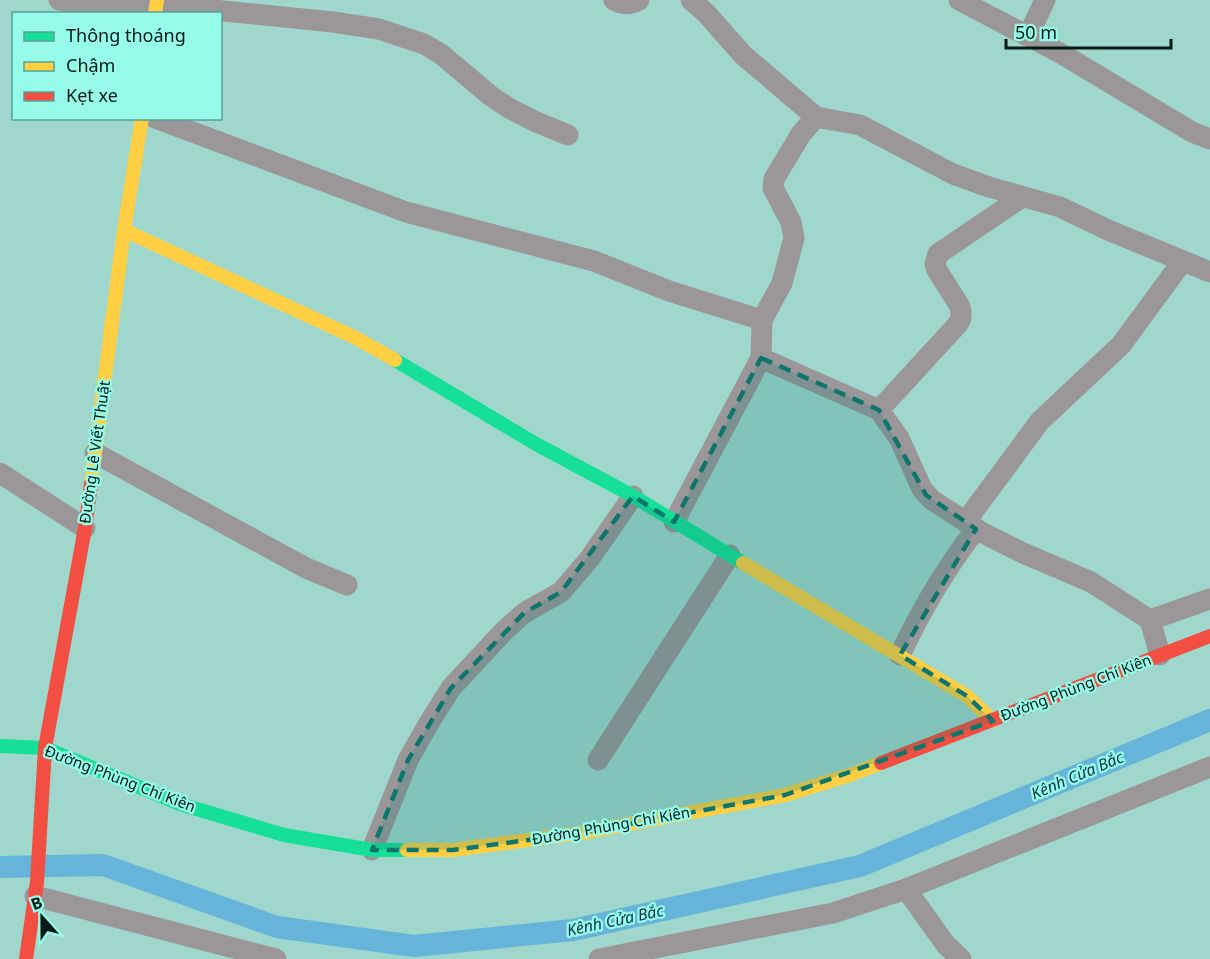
<svg xmlns="http://www.w3.org/2000/svg" width="1210" height="959" font-family="'Noto Sans',sans-serif">
<style>
.lines{fill:none;stroke-linecap:round;stroke-linejoin:round}
.canal{stroke:#66b4d9;stroke-width:22}
.street{stroke:#9b9799;stroke-width:21}
.fast{stroke:#16e098;stroke-width:14}
.slow{stroke:#ffcf43;stroke-width:14}
.jam{stroke:#f24e42;stroke-width:14}
.marked{fill:#0f766e;fill-opacity:0.2;stroke:#0f766e;stroke-width:4.5;stroke-dasharray:12 8;stroke-linejoin:round}
.labels{text-anchor:middle;stroke-width:4.5;stroke-linejoin:round;paint-order:stroke}
.street-label{font-size:15px;fill:#001b16;stroke:#96fbe9}
.water-label{font-size:16px;font-style:italic;fill:#0e334b;stroke:#96fbe9}
</style>
<rect width="100%" height="100%" fill="#9fd7cc"/>
<g class="lines">
<path class="canal" d="M0,867L103,865L277,927L414,946L573,930L860,866L1210,720"/>
<g class="street">
<path d="M59,0L104,9L123,10L156,7L214,10L333,22L379,29L424,44L441,54L492,97L509,108L534,121L568,135"/>
<path d="M614,0C624,5 629,5 639,0"/>
<path d="M691,0L706,13L743,55L816,117"/>
<path d="M959,0L1062,54L1192,132L1210,139"/>
<path d="M1028,36L1045,0"/>
<path d="M155,118L406,212L594,261L669,291L762,320"/>
<path d="M761,358L879,410L899,438L922,489L932,500L983,533L1023,553L1091,582L1150,620L1160,655"/>
<path d="M879,410L958,324L961,318V311L959,305L937,270L935,264L938,254L1022,197"/>
<path d="M95,453L306,568L347,585"/>
<path d="M0,473L85,528"/>
<path d="M966,521L1040,421L1121,345L1182,262"/>
<path d="M674,522L761,358L762,320L782,283L794,238L791,222L773,188L774,179L801,134L816,117L860,125L953,174L989,187L1060,207L1108,230L1210,272"/>
<path d="M1150,620L1210,599"/>
<path d="M900,655C921,610 946,568 976,529"/>
<path d="M598,760L730,555"/>
<path d="M372,850L408,760L429,723L451,688L504,631L524,613L561,592L590,558L633,496"/>
<path d="M906,889L946,945L961,959"/>
<path d="M35,896L276,959"/>
<path d="M599,959L833,913L906,889L1210,767"/>
</g>
<g class="fast">
<path d="M395,360L536,444L633,496L743,563"/>
<path d="M0,746L45,748L180,804L284,835L372,850H407"/>
</g>
<g class="slow">
<path d="M155,14L157,0"/>
<path d="M124,230L356,338L395,360"/>
<path d="M91,484L124,230L142,118"/>
<path d="M743,563L967,696L993,721"/>
<path d="M407,850H453L581,833L785,795L850,775L881,763"/>
</g>
<g class="jam">
<path d="M881,763L1210,636"/>
<path d="M26,959L37,882L45,748L85,528L91,484"/>
</g>
</g>
<path class="marked" d="M761,358L879,410L926,495L976,529L900,655L967,696L993,721L785,795L581,833L453,850H372L408,760L451,688L524,613L561,592L633,496L674,522Z"/>
<g class="labels">
<g class="street-label">
<text transform="translate(95 452) rotate(-82)" y="5">Đường Lê Viết Thuật</text>
<text transform="translate(1076 688) rotate(-21)" y="5">Đường Phùng Chí Kiên</text>
<text transform="translate(120 779) rotate(21)" y="5">Đường Phùng Chí Kiên</text>
<text transform="translate(611 826) rotate(-10)" y="5">Đường Phùng Chí Kiên</text>
</g>
<g class="water-label">
<text transform="translate(1077 775) rotate(-23)" y="6">Kênh Cửa Bắc</text>
<text transform="translate(615 920) rotate(-12)" y="6">Kênh Cửa Bắc</text>
</g>
</g>
<rect x="12" y="12" width="210" height="108" fill="#96fbe9" stroke="#5aa195" stroke-width="1.5"/>
<rect x="24" y="32" width="30" height="9" fill="#16e098" stroke="#5aa195" stroke-width="1.5"/>
<text x="66" y="42" font-size="18" fill="#001b16">Thông thoáng</text>
<rect x="24" y="62" width="30" height="9" fill="#ffcf43" stroke="#5aa195" stroke-width="1.5"/>
<text x="66" y="72" font-size="18" fill="#001b16">Chậm</text>
<rect x="24" y="92" width="30" height="9" fill="#f24e42" stroke="#5aa195" stroke-width="1.5"/>
<text x="66" y="102" font-size="18" fill="#001b16">Kẹt xe</text>
<g transform="translate(42 917) rotate(339)" stroke="#96fbe9" stroke-width="4.5" paint-order="stroke">
<path d="M0-4.5L10 22L0 15L-10 22Z" fill="#001b16"/>
<text y="-9" font-size="16" font-weight="bold" text-anchor="middle" fill="#001b16">B</text>
</g>
<path d="M1006 39v9h165v-9" fill="none" stroke="#001b16" stroke-width="3"/>
<text x="1015" y="39" font-size="18" fill="#001b16" stroke="#96fbe9" stroke-width="4.5" paint-order="stroke">50 m</text>
</svg>
